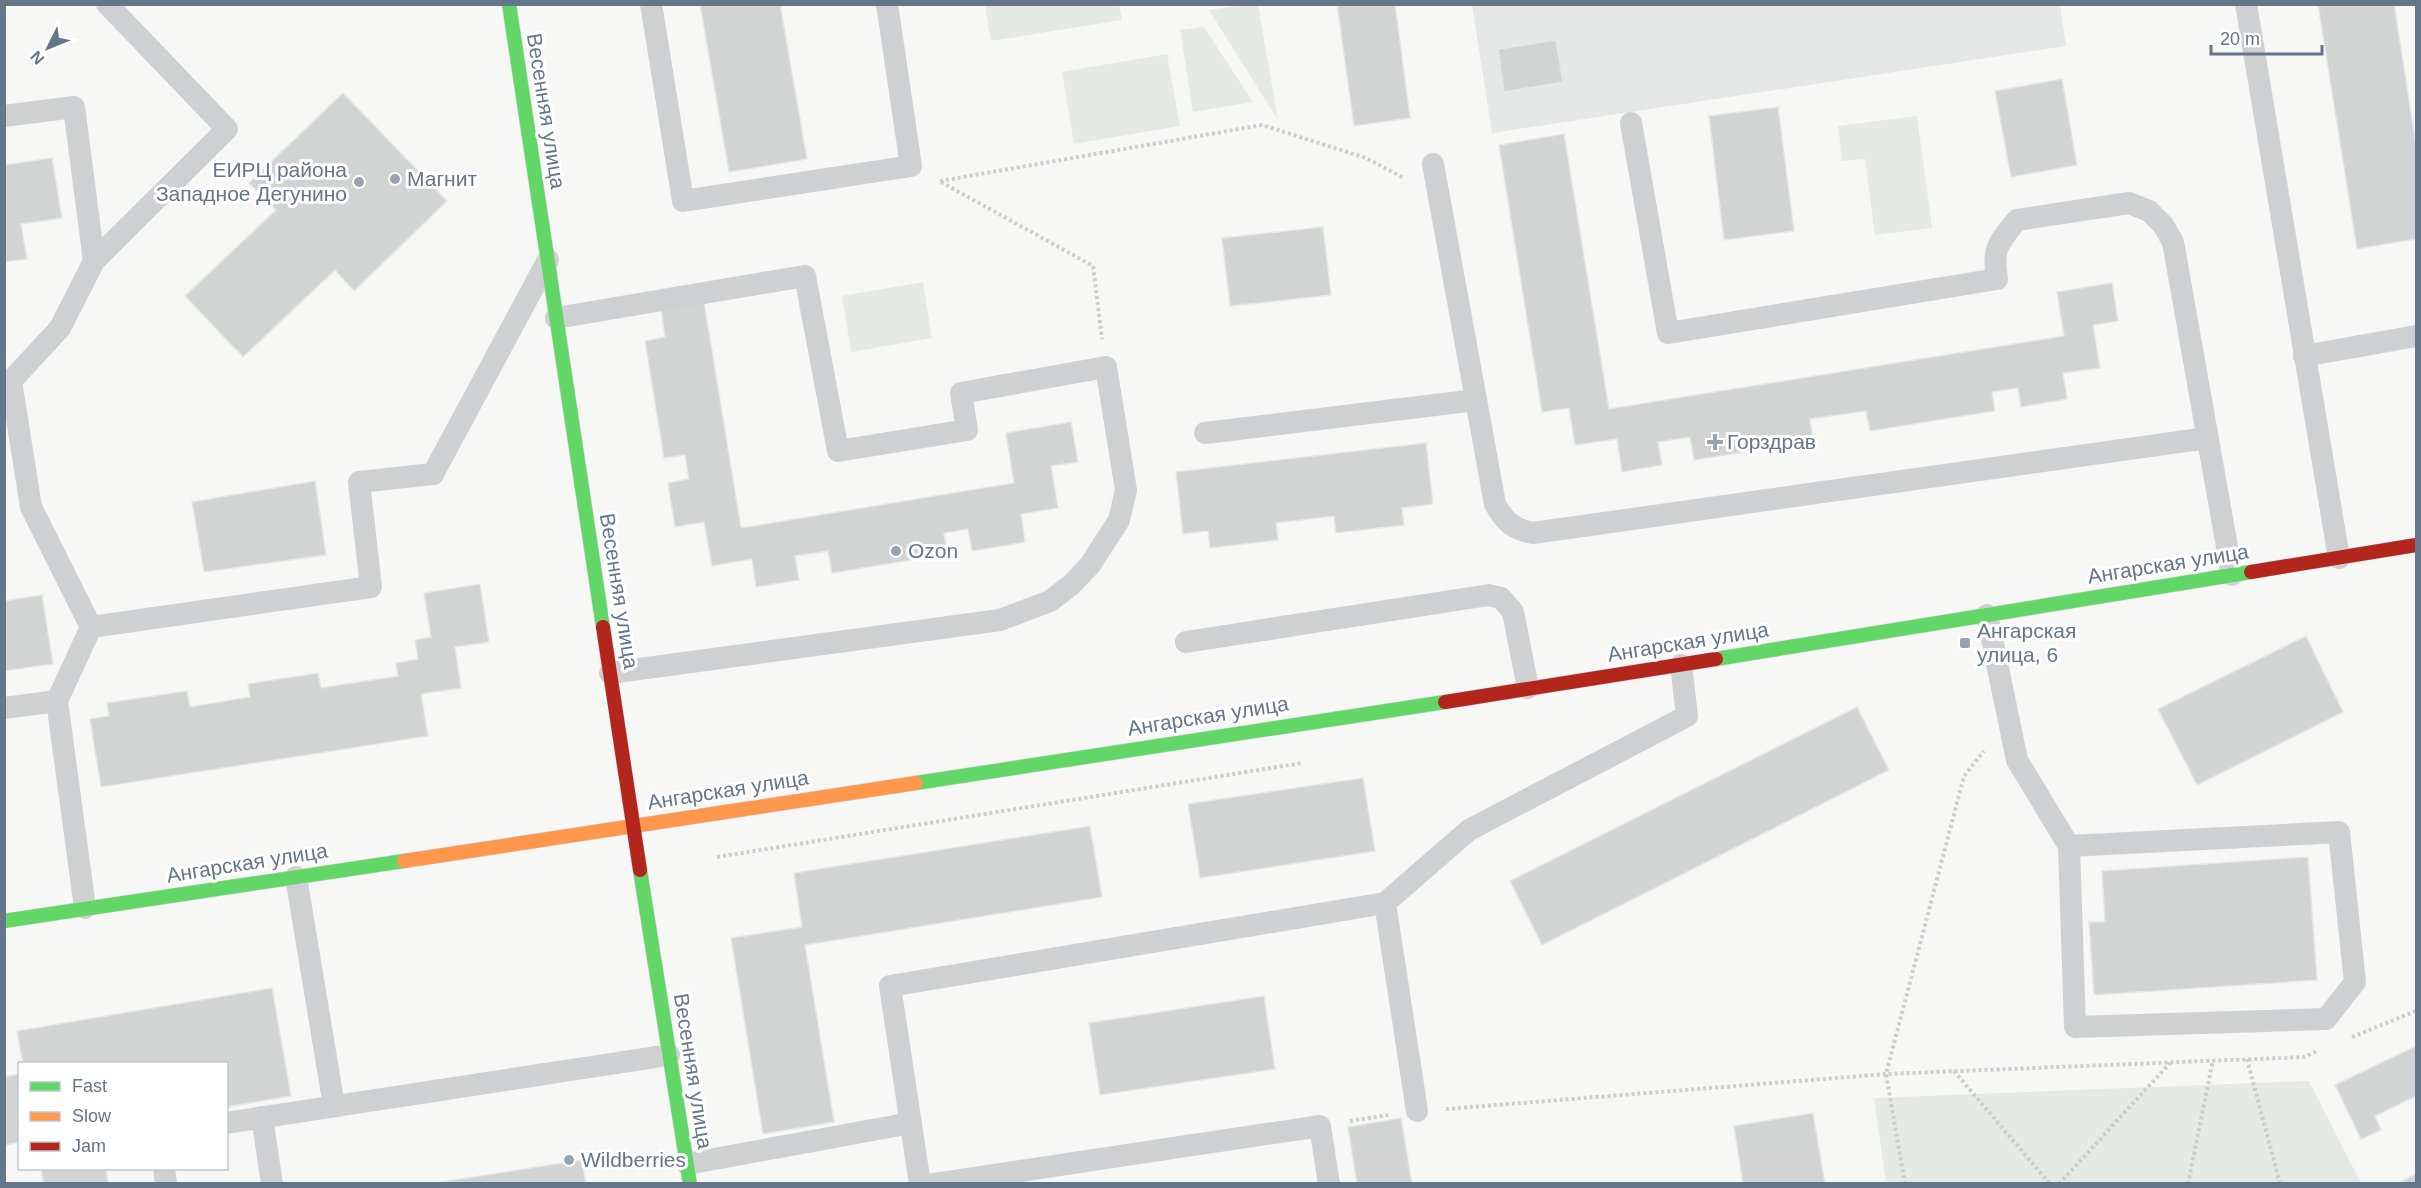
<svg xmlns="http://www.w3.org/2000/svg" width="2421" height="1188" font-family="Helvetica,sans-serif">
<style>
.built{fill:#e6e7e7}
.green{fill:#e6eae4}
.building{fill:#d2d3d3;stroke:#e6e6e6;stroke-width:1.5}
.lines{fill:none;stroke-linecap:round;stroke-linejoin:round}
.fast-casing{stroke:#d2d4d5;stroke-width:15}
.slow-casing{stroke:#d2d4d5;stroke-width:15}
.jam-casing{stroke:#d2d4d5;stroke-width:15}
.path{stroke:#cccdce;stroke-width:4;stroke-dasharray:3 3;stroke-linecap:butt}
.lane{stroke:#cfd0d1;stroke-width:22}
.fast{stroke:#63d668;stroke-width:14}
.slow{stroke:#ff974d;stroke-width:14}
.jam{stroke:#b3261e;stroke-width:14}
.poi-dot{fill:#98a3ae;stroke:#fff;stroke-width:2}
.labels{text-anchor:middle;stroke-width:6;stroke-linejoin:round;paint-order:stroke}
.street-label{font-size:21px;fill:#657688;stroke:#fff}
.poi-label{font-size:21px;fill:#657688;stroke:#fff;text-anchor:start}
</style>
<rect width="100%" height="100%" fill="#f7f7f6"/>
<path class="built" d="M1472,5H2060L2066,46L1492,133Z"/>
<g class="green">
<path d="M985,5H1119L1122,20L991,41Z"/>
<path d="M1243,5H1258L1278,120L1209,10Z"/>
<path d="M1204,27L1253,102L1193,112L1180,30Z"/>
<path d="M1167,54L1180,126L1074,144L1062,72Z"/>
<path d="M1917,116L1932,228L1875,235L1865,159L1842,161L1838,126Z"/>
<path d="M923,282L932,338L851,352L842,296Z"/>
<path d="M2309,1081L2361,1183H1886L1874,1098Z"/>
</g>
<g class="building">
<path d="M700,4H780L807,159L729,172Z"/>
<path d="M1337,4H1395L1410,118L1354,126Z"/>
<path d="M2318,4H2394L2416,145V239L2357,249Z"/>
<path d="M1556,40L1563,82L1504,92L1498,49Z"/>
<path d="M2062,79L2077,165L2011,177L1995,91Z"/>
<path d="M343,93L447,201L354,291L335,270L243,357L185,296L276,210L249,183Z"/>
<path d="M1778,107L1794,231L1724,240L1709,116Z"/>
<path d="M1564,134L1609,409L2064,336L2057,292L2112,283L2118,321L2093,325L2100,368L2063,373L2067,399L2021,407L2018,388L1992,392L1995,411L1870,431L1866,411L1810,419L1813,441L1694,460L1690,437L1658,442L1662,465L1622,472L1617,439L1575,445L1569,408L1542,412L1499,145Z"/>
<path d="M52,158L62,218L21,224L27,259L4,262V165Z"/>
<path d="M1323,227L1331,295L1230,306L1222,238Z"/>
<path d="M704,302L741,528L1014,483L1006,433L1071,422L1078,462L1051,466L1058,508L1021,514L1025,542L972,551L968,529L944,533L947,554L832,573L828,551L795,556L799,580L756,587L752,559L712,566L704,522L675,527L668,483L689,479L685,455L664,458L645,341L665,337L661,309Z"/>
<path d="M1426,443L1433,504L1402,508L1404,525L1336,533L1334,516L1276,523L1278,540L1210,548L1208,531L1183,534L1176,472Z"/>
<path d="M315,481L326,555L204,572L192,502Z"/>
<path d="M480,584L489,642L455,647L461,688L421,694L428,736L101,787L90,719L109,716L107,703L187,691L190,707L250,697L248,684L318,673L321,688L398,676L396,663L418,659L415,640L431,637L424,593Z"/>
<path d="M42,595L53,664L4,671V601Z"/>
<path d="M2306,636L2343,712L2197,785L2158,709Z"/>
<path d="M1857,707L1889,770L1542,945L1510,881Z"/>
<path d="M1363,778L1375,851L1200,878L1188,804Z"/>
<path d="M1090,826L1102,897L805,945L834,1122L763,1134L731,938L802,927L794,873Z"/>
<path d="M2308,857L2317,980L2094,995L2089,922H2105L2102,871Z"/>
<path d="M272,988L291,1096L226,1107V1064H23L17,1031Z"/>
<path d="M1264,996L1275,1069L1100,1095L1089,1023Z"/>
<path d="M2416,1046V1096L2375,1116L2381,1130L2361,1139L2335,1085Z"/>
<path d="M20,1074V1142L4,1145V1077Z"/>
<path d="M20,1074V1142L4,1145V1077Z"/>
<path d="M1813,1113L1825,1184H1743L1734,1126Z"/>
<path d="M1401,1118L1412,1184H1357L1348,1127Z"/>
<path d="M582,1160L586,1184H429Z"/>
<path d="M41,1168H106L108,1184H44Z"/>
<path d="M41,1168H106L108,1184H44Z"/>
<path d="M2416,1174V1184H2397Z"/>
</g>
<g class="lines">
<defs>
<g id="fast">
<path d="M509,4L603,627"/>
<path d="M1716,659L2251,572"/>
<path d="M916,783L1445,702"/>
<path d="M640,870L690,1184"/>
<path d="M4,921L404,861"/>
</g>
<path id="slow" d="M404,861L916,783"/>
<g id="jam">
<path d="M2251,572L2416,545"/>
<path d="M603,627L640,870"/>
<path d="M1445,702L1716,659"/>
</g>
</defs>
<use href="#fast" class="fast-casing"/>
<use href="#slow" class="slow-casing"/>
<use href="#jam" class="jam-casing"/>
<g class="path">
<path d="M940,181L1262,125L1366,158L1404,178"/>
<path d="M941,182L1093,266L1102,339"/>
<path d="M717,857L1302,763"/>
<path d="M2352,1037L2416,1011"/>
<path d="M2247,1059L2280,1184"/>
<path d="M1954,1071L2050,1184"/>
<path d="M1446,1109L1886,1074L2304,1057L2317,1051"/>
<path d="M1350,1121L1388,1115"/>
<path d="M1905,1184L1886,1074L1964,776L1984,751"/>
<path d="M2059,1184L2170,1063"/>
<path d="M2188,1184L2213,1060"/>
</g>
<g class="lane">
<path d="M651,4L683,201L911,166L887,4"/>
<path d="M2246,4L2339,558"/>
<path d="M4,116L74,107L94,261L60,328L11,381L4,382"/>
<path d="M1631,123L1668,333L1997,279C1992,249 1998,243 2017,220L2129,203L2149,211L2163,225L2173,242L2232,575"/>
<path d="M1433,164L1495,504C1505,522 1513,529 1533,533L2207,438"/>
<path d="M94,261L227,129L107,4"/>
<path d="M556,318L805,276L838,451L967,430L961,393L1106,367L1126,490L1119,520L1090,565L1071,585L1050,601L1000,620L610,673"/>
<path d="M2304,356L2416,336"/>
<path d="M11,381L31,507L91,627"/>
<path d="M1205,433L1476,400"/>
<path d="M1987,615L2017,760L2069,846L2075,1027L2326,1019L2355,982L2339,832L2069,846"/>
<path d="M1186,642L1489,595L1501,598L1513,612L1528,688"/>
<path d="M57,701L85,908"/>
<path d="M4,708L57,701L91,627L371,587L359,482L433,474L548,260"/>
<path d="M296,877L334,1106"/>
<path d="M1385,903L1417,1111"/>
<path d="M262,1117L272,1184"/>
<path d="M226,1123L669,1055"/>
<path d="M687,1164L911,1123"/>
<path d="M164,1168L166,1184"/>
<path d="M920,1184L890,986L1385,903L1469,830L1687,716L1681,665"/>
<path d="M934,1184L1320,1126L1329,1184"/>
</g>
<use href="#fast" class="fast"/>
<use href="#slow" class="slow"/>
<use href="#jam" class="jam"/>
</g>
<g class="poi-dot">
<circle cx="395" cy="179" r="6"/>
<circle cx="359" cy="182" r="6"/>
<path d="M1712 433h6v6h6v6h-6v6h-6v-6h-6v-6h6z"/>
<circle cx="896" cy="551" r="6"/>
<rect x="1959" y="637" width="12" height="12" rx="3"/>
<circle cx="569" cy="1160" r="6"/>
</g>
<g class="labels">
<g class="street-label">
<text transform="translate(546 111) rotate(81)" y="7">Весенняя улица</text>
<text transform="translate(2168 564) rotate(-9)" y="7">Ангарская улица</text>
<text transform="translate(619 591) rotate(81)" y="7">Весенняя улица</text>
<text transform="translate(1688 642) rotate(-9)" y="7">Ангарская улица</text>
<text transform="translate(1208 716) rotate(-9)" y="7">Ангарская улица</text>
<text transform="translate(728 790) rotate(-9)" y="7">Ангарская улица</text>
<text transform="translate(247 863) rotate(-9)" y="7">Ангарская улица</text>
<text transform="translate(693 1071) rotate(81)" y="7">Весенняя улица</text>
</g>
<g class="poi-label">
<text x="347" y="177" text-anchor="end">ЕИРЦ района<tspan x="347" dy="24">Западное Дегунино</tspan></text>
<text x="407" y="186">Магнит</text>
<text x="1727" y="449">Горздрав</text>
<text x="908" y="558">Ozon</text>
<text x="1977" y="638">Ангарская<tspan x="1977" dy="24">улица, 6</tspan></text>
<text x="581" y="1167">Wildberries</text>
</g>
</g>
<rect width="2421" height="1188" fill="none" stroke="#657688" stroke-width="12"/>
<rect x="18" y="1062" width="210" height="108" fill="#ffffff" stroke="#c1c8cf" stroke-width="1.5"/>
<rect x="30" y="1082" width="30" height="9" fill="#63d668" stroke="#c1c8cf" stroke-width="1.5"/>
<text x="72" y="1092" font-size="18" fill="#657688">Fast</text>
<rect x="30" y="1112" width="30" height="9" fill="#ff974d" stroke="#c1c8cf" stroke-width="1.5"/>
<text x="72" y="1122" font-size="18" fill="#657688">Slow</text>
<rect x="30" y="1142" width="30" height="9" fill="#b3261e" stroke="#c1c8cf" stroke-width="1.5"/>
<text x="72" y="1152" font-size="18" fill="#657688">Jam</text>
<g transform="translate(48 48) rotate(227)" stroke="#ffffff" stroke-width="4.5" paint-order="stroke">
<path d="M0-4.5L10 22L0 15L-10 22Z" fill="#657688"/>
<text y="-9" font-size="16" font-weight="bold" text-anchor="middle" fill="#657688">N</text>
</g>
<path d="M2211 45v9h111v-9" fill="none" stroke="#657688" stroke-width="3"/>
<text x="2220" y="45" font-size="18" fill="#657688" stroke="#ffffff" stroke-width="4.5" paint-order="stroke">20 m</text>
</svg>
